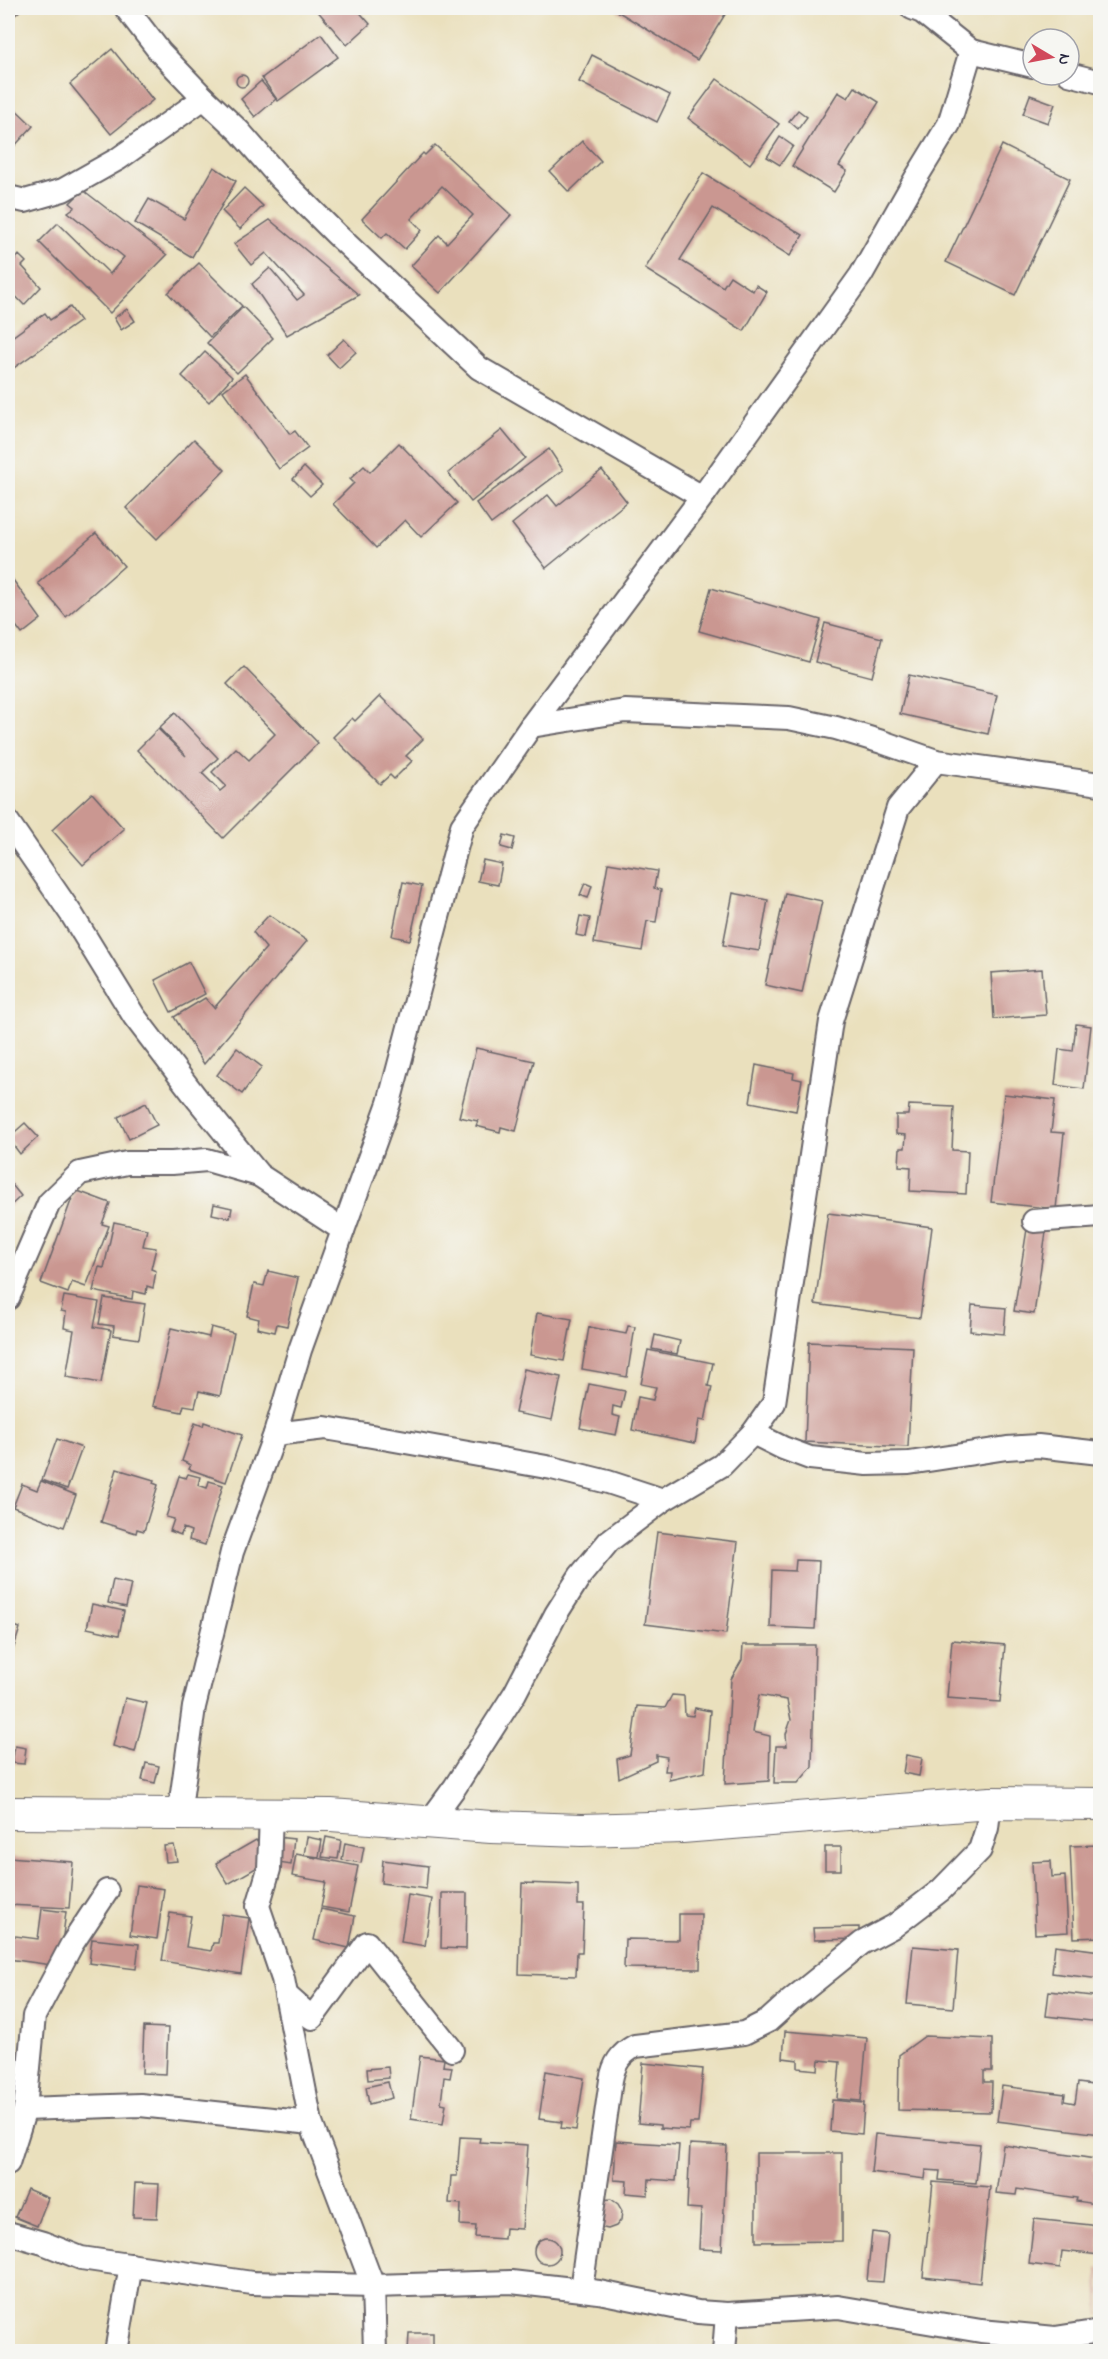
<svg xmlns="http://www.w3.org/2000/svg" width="1108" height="2359" font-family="'Indie Flower',sans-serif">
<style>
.building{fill:#ca9791}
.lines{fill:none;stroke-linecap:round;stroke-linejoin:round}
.street-casing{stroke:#686468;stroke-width:26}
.secondary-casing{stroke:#686468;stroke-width:34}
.street{stroke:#fff;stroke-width:22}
.secondary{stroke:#fff;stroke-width:32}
</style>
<rect width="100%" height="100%" fill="#f6f6f2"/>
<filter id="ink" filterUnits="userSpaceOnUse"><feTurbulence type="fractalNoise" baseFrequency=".0167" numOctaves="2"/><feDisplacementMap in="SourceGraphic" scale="12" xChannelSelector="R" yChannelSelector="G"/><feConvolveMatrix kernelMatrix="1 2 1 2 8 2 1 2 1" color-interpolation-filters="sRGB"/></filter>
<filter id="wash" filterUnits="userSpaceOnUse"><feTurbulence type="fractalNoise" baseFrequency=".008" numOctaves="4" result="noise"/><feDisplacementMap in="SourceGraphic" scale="24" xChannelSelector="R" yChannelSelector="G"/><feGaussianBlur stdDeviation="1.35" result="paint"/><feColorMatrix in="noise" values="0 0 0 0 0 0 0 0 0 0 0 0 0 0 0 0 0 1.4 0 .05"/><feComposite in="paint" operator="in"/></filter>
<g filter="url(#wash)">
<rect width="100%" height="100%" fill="#eae0bd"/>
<g id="blocks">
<g class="building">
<path d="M8,8H23L8,21Z"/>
<path d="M315,8H356L370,24L347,45Z"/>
<path d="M619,8H729L697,60L617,11Z"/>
<path d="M321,34L338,57L278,101L262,78Z"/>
<path d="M112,49L153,100L111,134L70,84Z"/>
<path d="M592,55L670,95L657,122L579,82Z"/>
<circle cx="242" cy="81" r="6"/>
<path d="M717,79L779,124L750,164L688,118Z"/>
<path d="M261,81L276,99L255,117L241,99Z"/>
<path d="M855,87L879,102L839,166L847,171L834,192L792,166L838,92L848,98Z"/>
<path d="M1030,95L1055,104L1048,123L1023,114Z"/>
<path d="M8,102L33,126L10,151L8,149Z"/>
<path d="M798,110L807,117L798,129L789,121Z"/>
<path d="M780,137L793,146L780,165L767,157Z"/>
<path d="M582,141L601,161L569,192L550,172Z"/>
<path d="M435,145L511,215L440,293L411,266L439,235L447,243L473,215L442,186L411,219L422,230L405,249L387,233L382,238L362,219L423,153L425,155Z"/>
<path d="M1002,145L1070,179L1015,295L946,262Z"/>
<path d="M214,167L236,181L192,257L135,223L149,199L184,219Z"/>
<path d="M703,173L803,235L790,256L713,208L680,260L723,287L730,276L753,291L756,285L767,292L744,331L645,269Z"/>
<path d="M244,188L263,206L240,229L222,211Z"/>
<path d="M83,190L167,255L110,313L39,242L58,223L110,274L124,257L68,212L75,207L70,203Z"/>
<path d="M270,220L359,295L287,335L252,284L270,268L297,300L304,295L266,253L251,265L234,244Z"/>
<path d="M8,252L15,260L19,255L26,262L22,266L41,287L24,305L8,288Z"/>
<path d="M199,263L242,306L210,337L168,293Z"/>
<path d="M70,307L80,321L8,372V340L45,313L50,320Z"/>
<path d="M243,307L273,338L237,373L207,343Z"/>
<path d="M127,309L135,321L121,330L114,318Z"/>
<path d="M344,339L356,352L339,368L327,355Z"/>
<path d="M205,352L232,377L209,402L182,376Z"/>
<path d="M245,374L290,434L295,431L308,448L279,469L223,391Z"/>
<path d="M502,430L525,458L471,502L448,473Z"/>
<path d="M194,439L225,470L157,539L126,508Z"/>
<path d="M399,443L457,503L421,537L405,520L376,548L333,504L354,483L350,479L364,466L370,472Z"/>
<path d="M549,449L563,470L491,524L476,503Z"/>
<path d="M304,467L322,485L310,496L293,479Z"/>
<path d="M602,470L627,502L546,568L512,524L548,495L557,506Z"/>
<path d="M96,533L124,566L66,617L38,583Z"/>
<path d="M8,573L41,619L22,634L8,615Z"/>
<path d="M711,588L821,620L809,662L699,631Z"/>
<path d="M825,623L882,638L872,677L815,662Z"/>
<path d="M244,667L318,743L223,838L137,750L158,729L186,756L159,728L175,713L218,758L202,773L220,791L226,786L212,772L236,748L249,760L275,734L227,684Z"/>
<path d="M909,675L997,695L988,734L900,714Z"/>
<path d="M380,696L423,739L406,756L412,761L394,779L390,775L380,784L333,737L352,718L355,721Z"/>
<path d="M92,793L124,829L83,865L52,830Z"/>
<path d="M504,835L515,838L512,850L501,847Z"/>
<path d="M483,860L502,864L498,885L478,881Z"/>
<path d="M608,863L657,871L654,888L661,890L656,922L647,921L642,951L594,943Z"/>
<path d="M403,882L422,886L410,940L392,936Z"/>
<path d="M585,883L592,886L588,898L580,895Z"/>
<path d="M733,893L768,900L759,951L723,945Z"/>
<path d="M785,893L822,901L802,993L765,985Z"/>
<path d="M269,915L307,941L204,1064L174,1017L205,998L214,1008L266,948L253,932Z"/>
<path d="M580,916L590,918L586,937L576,935Z"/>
<path d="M189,962L205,994L171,1012L155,980Z"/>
<path d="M1042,969L1046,1015L994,1019L991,973Z"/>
<path d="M1076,1024L1091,1026L1084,1089L1055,1085L1059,1049L1073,1051Z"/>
<path d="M237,1048L262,1067L242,1094L217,1075Z"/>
<path d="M476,1048L534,1061L516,1131L501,1127L500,1132L476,1126L478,1121L459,1117Z"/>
<path d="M756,1065L794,1073L793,1078L802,1080L796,1111L750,1102Z"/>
<path d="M1004,1094L1055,1100L1051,1132L1064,1133L1056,1209L991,1202Z"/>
<path d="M146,1103L157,1125L129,1139L118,1117Z"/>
<path d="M909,1105L954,1107L952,1150L968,1151L966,1194L910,1191L911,1167L899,1166L900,1148H905L906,1135L896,1134V1115H908Z"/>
<path d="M25,1123L38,1137L20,1154L8,1138Z"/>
<path d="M8,1180L21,1196L8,1208Z"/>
<path d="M75,1190L110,1203L102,1224L109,1226L86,1287L72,1282L68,1293L41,1283Z"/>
<path d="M214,1204L232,1208L230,1218L212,1214Z"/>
<path d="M828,1213L932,1227L920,1318L815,1304Z"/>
<path d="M114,1222L147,1229L143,1246L156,1248L151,1269L156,1271L153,1288L147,1286L146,1294L133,1291L132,1299L93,1291L99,1267L104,1268Z"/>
<path d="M1027,1229L1046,1232L1034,1314L1014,1311Z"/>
<path d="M268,1271L298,1278L287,1326L277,1324L275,1332L257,1328L259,1319L247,1316L254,1284L264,1286Z"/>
<path d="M64,1296L99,1302L94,1327L111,1330L101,1383L66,1377L74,1330L64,1328L66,1312L61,1311Z"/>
<path d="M104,1298L145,1304L139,1339L113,1335L114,1326L99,1324Z"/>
<path d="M972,1305L1006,1308L1004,1334L970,1331Z"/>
<path d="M537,1313L572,1319L564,1361L530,1355Z"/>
<path d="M628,1326L635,1327L627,1377L582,1369L589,1327L626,1334Z"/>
<path d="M211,1327L234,1333L220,1396L199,1391L195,1407L184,1405L182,1412L153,1406L171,1328L209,1337Z"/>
<path d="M655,1335L680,1341L677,1354L652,1349Z"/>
<path d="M809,1342L913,1347L908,1447L805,1442Z"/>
<path d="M648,1350L713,1363L708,1386L712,1387L705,1421L699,1420L695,1443L632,1430L638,1397L653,1400L656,1387L641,1384Z"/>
<path d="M524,1369L561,1377L552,1420L515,1413Z"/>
<path d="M589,1384L625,1391L621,1408L613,1406L612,1415L620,1417L616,1435L580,1428Z"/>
<path d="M204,1422L242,1435L226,1482L189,1469L191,1465L182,1461L195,1423L203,1426Z"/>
<path d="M57,1439L82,1448L67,1489L42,1480Z"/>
<path d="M117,1469L154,1480L153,1483L158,1485L144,1531L137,1529L136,1533L101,1522Z"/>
<path d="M188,1474L200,1477L198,1485L207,1488L209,1481L223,1485L205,1545L189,1540L191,1531L183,1528L181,1535L170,1531L174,1519L166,1517L179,1476L186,1478Z"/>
<path d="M41,1481L76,1495L64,1527L13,1507L22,1484L37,1490Z"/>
<path d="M657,1532L738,1542L726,1634L645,1624Z"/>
<path d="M796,1560L819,1561L815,1629L770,1627L772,1570L795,1571Z"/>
<path d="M113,1580L131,1584L126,1607L108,1603Z"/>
<path d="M92,1604L124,1611L119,1635L87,1628Z"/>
<path d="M8,1624L20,1628L8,1666Z"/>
<path d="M952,1640L1005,1645L1000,1702L947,1698Z"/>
<path d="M743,1645H815L812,1767L798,1783H774L776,1746H787L786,1734L791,1720L787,1700L759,1695L753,1732L770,1736L769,1781L725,1784L731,1679L742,1660Z"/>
<path d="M672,1695L684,1696L685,1715L693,1716L695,1708L710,1711L705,1772L669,1780L670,1771H665L667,1757L656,1755V1761L619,1778L617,1759L630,1755L637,1706L665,1708Z"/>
<path d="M125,1698L147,1703L135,1752L113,1746Z"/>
<path d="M15,1746L26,1748L24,1764L12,1763Z"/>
<path d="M906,1755L922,1758L919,1776L903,1773Z"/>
<path d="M146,1763L159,1766L155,1783L142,1780Z"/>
<path d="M276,1837L294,1839L291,1865L272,1862Z"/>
<path d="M307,1837L322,1840L319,1857L304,1855Z"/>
<path d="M326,1837L341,1840L338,1859L322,1857Z"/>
<path d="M256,1840L268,1861L228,1884L216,1863Z"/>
<path d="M345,1843L364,1847L361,1863L342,1860Z"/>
<path d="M174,1845L177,1861L166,1862L164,1846Z"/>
<path d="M1100,1845V1937L1074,1938L1070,1846Z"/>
<rect x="825" y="1847" width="16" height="23"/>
<path d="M296,1854L358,1866L349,1912L321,1907L326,1882L292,1876Z"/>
<path d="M8,1857L73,1862L69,1908L8,1905Z"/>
<path d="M383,1860L428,1866L426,1889L381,1883Z"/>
<path d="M1051,1861L1052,1877L1065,1876L1068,1932L1035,1934L1032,1862Z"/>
<path d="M522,1883L578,1885V1905H584L582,1952H577L576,1976L519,1974Z"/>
<path d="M137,1885L164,1889L157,1939L130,1935Z"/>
<path d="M442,1893H467L466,1949L441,1948Z"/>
<path d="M408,1895L432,1899L425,1946L401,1942Z"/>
<path d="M42,1909L66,1912L59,1966L8,1959V1935L38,1939Z"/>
<path d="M321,1909L355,1916L349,1948L314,1940Z"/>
<path d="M170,1913L191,1916L186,1947L211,1951L213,1943H218L222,1914L249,1918L241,1974L162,1961Z"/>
<path d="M679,1914H701L700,1969L624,1968L625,1939L679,1940Z"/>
<path d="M859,1927V1939L814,1940L813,1928Z"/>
<path d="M92,1939L139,1944L136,1969L89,1963Z"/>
<path d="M1055,1945L1100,1951V1979L1052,1973Z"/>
<path d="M913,1946L958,1950L953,2008L907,2004Z"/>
<path d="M1049,1991L1100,1997V2022L1046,2016Z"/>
<path d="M144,2027L168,2028L166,2074L142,2073Z"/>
<path d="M785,2031L867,2038L861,2101L837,2099L840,2062L819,2060L818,2070L798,2068V2060L783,2058Z"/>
<path d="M925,2036L992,2039V2071H984V2082H992L991,2112L898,2110L899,2055Z"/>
<path d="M420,2056L444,2059L443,2066L452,2067L450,2078L444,2077L441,2103L446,2104L443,2124L411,2119Z"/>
<path d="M643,2063L703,2069L698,2123H690L689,2130L660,2128V2125L638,2123Z"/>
<path d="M388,2067L389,2078L368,2080L367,2069Z"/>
<path d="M546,2071L584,2078L576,2130L561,2128L562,2122L539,2119Z"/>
<path d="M388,2082L392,2098L369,2104L366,2087Z"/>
<path d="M1078,2083L1100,2086V2134L997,2121L1002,2086L1065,2094L1064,2101L1075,2103Z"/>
<path d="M832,2100L864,2103L862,2134L830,2131Z"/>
<path d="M875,2134L980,2144L976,2183L939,2180L940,2171L926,2170L925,2179L871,2172Z"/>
<path d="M460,2137L480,2138L479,2142L528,2145L522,2229L505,2228L504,2239L475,2237L476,2226L460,2225L461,2204L449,2203L451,2176H457Z"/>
<path d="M616,2141L679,2145L676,2181L649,2179L648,2195L626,2193L627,2181L614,2180Z"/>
<path d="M690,2144L727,2146L722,2250L699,2249L701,2209L687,2208Z"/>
<path d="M1003,2145L1095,2159L1093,2171L1100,2172L1096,2204L1076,2201L1077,2198L1017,2189L1016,2195L996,2193Z"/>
<path d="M756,2153H842V2241L756,2242Z"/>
<path d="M933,2182L990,2187L980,2283L923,2277Z"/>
<path d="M135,2183L159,2184L157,2218L133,2217Z"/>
<path d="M27,2189L48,2198L37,2226L15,2217Z"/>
<path d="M611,2199L618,2204L622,2211L621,2220L616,2226L608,2229L599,2227L602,2200Z"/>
<path d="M1034,2219L1100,2226V2255L1062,2251L1060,2268L1029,2264Z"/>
<path d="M872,2232L888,2234L883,2282L867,2281Z"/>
<circle cx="547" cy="2251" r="13"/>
<path d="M1097,2268H1100V2315H1099Z"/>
<path d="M409,2333H433V2352H408Z"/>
</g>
</g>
</g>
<g filter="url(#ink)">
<use href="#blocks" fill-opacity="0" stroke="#686468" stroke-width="1.5"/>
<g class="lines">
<defs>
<g id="street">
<path d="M126,8L160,52L204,98L239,131L279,177L336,234L479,368L697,494L705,493"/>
<path d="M912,8L922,12L971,51L1033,66"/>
<path d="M1069,74L1100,82"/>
<path d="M8,197L25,201L63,190L118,159L204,98"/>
<path d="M531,726L625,711L789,718L836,728L882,742L936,761L1100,784"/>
<path d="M8,822L72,915L134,1016L198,1100L259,1175L343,1230"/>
<path d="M1034,1221L1100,1216"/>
<path d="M8,1298L49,1203L80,1173L127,1163H172L207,1160L259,1175"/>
<path d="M753,1433L783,1448L810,1458L867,1464L909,1463L1007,1448L1038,1446L1100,1453"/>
<path d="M275,1434L325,1428L389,1439L552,1468L608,1482L663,1500"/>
<path d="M271,1814L269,1869L258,1906L283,1979L311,2123"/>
<path d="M179,1815L194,1707L232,1552L275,1434L300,1350L389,1103L462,826L531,726L705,493L861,275L916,178L949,124L971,51"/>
<path d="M430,1821L455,1787L515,1693L556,1614L580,1576L609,1541L663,1500L722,1465L753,1433L774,1403L831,1021L898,808L936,761"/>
<path d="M286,1995L312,2018L367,1943L452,2050"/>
<path d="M25,2109L34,2016L72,1944L107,1891"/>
<path d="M8,2163L25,2109L140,2105L311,2123L373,2286L375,2352"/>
<path d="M8,2233L43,2243L81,2258L252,2283L373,2286L511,2282L599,2292L698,2312L727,2314L838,2307L981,2331L1055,2338L1100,2331"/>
<path d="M581,2289L611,2080C614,2064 620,2054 635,2046L744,2033L768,2021L789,2002L862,1943L894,1926L941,1890L980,1850L987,1828L990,1803"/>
<path d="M116,2352L131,2265"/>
<path d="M724,2352L727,2314"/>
</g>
<path id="secondary" d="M8,1813L331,1815L491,1827L582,1830L682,1827L990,1803L1100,1804"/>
</defs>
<use href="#street" class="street-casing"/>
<use href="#secondary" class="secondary-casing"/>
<use href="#street" class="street"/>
<use href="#secondary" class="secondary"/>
</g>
</g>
<rect width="1108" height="2359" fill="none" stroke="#f6f6f2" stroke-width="30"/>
<g transform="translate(1051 57) rotate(100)"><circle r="28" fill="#f6f6f2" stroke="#a1a1a9" stroke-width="1.5"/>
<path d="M0-4.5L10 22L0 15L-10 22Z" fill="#d1495b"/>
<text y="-9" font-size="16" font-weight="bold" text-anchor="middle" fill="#22223b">N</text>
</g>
</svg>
